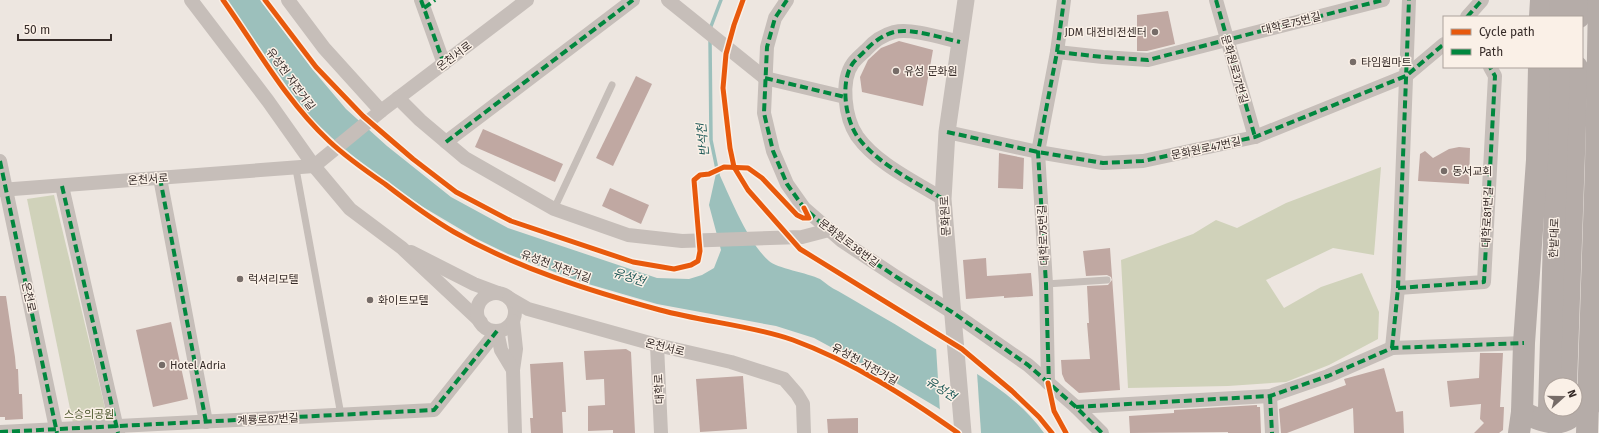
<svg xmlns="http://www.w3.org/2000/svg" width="1599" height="433" font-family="'Fira Sans','Noto Sans KR',sans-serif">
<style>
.green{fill:#d0d2ba}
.water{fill:#9cc0bc}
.pier{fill:#ede6e0}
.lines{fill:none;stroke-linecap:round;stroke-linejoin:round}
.stream{stroke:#9cc0bc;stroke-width:3.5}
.building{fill:#c0a8a2}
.service{stroke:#c6beb9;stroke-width:7}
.minor{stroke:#c6beb9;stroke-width:14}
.tertiary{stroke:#c6beb9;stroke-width:17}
.primary{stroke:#b5aca8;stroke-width:22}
.quiet{stroke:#00873e;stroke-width:4;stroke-dasharray:8 4;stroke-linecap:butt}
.cycleway-casing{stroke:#faf0e7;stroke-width:8}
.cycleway{stroke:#e8590c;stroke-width:5}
.poi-dot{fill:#766c68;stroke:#faf0e7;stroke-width:1.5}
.labels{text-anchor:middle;stroke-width:3;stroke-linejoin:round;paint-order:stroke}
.street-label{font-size:11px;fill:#362b28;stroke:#faf0e7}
.poi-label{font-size:11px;fill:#362b28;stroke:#faf0e7;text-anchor:start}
.park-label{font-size:11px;fill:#4a552b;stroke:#faf0e7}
.water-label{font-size:12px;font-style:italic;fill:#1d5857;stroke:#faf0e7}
</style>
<rect width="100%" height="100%" fill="#ede6e0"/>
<g class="green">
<path d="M1381,167L1374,255L1333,248L1266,280L1284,308L1321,287L1362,273L1379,312L1378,339L1329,365L1286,382L1228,386L1128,388L1121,260L1193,234L1216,220L1237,228L1286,203Z"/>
<path d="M54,195L111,433H75L27,199Z"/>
</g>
<path class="water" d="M226,0H260L313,70L346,109L387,146L451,197L508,228L657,278L689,279L702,275L714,268L721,250L709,205L717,169C729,195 748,243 769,261C776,268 808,273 820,279C826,283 831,288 838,291C863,306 889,320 914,336C959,364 1013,389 1044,433H973L938,408L886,377L814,338L776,326L657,304L578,281L508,254L477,239L423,207L363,165L332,138L305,112Z"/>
<path class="pier" d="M936,347L977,372L981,433H969L940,412Z"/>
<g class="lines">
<g class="stream">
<path d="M710,29L721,0"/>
<path d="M710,39L711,140L718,174"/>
</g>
</g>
<g class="building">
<path d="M1168,11L1175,44L1147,51H1137V15Z"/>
<path d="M899,41L933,50L923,106L862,92L860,77L868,60L881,48Z"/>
<path d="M636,76L652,84L613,166L596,158Z"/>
<path d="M483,129L563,164L555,182L475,147Z"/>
<path d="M1459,147L1470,148L1469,184L1418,181L1420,154L1425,151L1433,158L1449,149Z"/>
<path d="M999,153L1024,158L1023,189L998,188Z"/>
<path d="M610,188L649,205L641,224L602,206Z"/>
<path d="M1110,248L1120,390L1079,393L1065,381L1062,374L1061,360L1090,359L1087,323H1089L1087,286L1108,285L1112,280L1111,277L1107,275L1086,276L1083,251Z"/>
<path d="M986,258L987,276L1031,273L1033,296L1004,298V296L966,299L963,260Z"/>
<path d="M0,296H6L15,357L16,369H18L19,394H22L23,419L5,420V417H0Z"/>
<path d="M171,322L188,399L153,407L136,330Z"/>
<path d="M626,349L631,352L635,433H613V430L588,431V406L605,405L604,379L586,380L584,351Z"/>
<path d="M1480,353H1503L1500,407H1504L1503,430L1499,433H1474L1484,423L1480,419L1481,404L1450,407L1447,381L1479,378Z"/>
<path d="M563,362L566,412H562L563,433H531L530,418H533L530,364Z"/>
<path d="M1384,368L1396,412L1403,411L1404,433H1354L1353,408L1287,433H1281L1279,409L1346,385L1344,379Z"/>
<path d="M743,376L747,429L700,432L696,379Z"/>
<path d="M1257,405V407H1260L1261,433H1228V432L1130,433L1129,416L1174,413V410Z"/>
<path d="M858,418V433H828L827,419Z"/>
</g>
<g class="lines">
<g class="service">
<path d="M296,169L341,415"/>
<path d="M554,209L612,85"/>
<path d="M1046,284L1107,280"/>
</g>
<g class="minor">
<path d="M191,0L268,101L314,166L350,209L402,248L481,322"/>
<path d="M288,0L324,48L381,111"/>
<path d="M421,0L444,64"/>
<path d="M668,0L765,78L845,97"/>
<path d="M787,0L775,18L767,47L764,113L773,151L787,184L804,208L842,241L898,278L952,312L1028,365L1076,407L1102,433"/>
<path d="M1216,0L1255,137"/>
<path d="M1467,17L1482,0"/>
<path d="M1057,52L1103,57L1148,60L1383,0"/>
<path d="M398,98L420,120L465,158L554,209L628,235L682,241L802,237L829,230"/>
<path d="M947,132L1038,152L1103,163L1143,161L1255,137L1406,76L1444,44"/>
<path d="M446,142L633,0"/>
<path d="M0,161L57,433"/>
<path d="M160,178L206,422"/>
<path d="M62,186L118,433"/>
<path d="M0,190L314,166L381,111L527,0"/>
<path d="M943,199C914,181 877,164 857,136C845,118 840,81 853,63C857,58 862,54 866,50C873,42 883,35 894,32C912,28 942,38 960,42"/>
<path d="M411,252L474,284L498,293"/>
<path d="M1398,288L1484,282L1495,76L1490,67"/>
<circle cx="496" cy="312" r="19"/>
<path d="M509,298L528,309L657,345L731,362L784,379L797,394L803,404L804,433"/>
<path d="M513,321L516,349L513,370L515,433"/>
<path d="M497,331L501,350L513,370"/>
<path d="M657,345L661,433"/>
<path d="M1392,348L1398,288L1409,0"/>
<path d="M1048,383L1046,284L1038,152L1057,52L1064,0"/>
<path d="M1270,396L1272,433"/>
<path d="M1076,407L1270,396L1328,376L1392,348L1524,343"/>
<path d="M0,432L434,410L497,331"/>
</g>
<path class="tertiary" d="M963,433L943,199L947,132L966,0"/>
<g class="primary">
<path d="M1540,17L1541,0"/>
<path d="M1560,17L1561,0"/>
<path d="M1579,17V0"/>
<path d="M1566,385L1577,67"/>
<path d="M1549,409L1559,67"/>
<path d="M1522,412C1552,426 1567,430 1587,399L1590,405"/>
<path d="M1519,433L1522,412L1524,343L1537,160L1539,67"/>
<path d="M1587,433L1596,165L1599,0"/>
</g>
<g class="quiet">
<path d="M421,0L444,64"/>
<path d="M787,0L775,18L767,47L764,113L773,151L787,184L804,208L842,241L898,278L952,312L1028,365L1076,407L1102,433"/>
<path d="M1216,0L1255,137"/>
<path d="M424,8L435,0"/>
<path d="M1467,17L1482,0"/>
<path d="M1057,52L1103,57L1148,60L1383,0"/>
<path d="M765,78L845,97"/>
<path d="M947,132L1038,152L1103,163L1143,161L1255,137L1406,76L1444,44"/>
<path d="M446,142L633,0"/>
<path d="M0,161L57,433"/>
<path d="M160,178L206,422"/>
<path d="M62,186L118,433"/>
<path d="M943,199C914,181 877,164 857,136C845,118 840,81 853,63C857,58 862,54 866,50C873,42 883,35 894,32C912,28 942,38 960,42"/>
<path d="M1398,288L1484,282L1495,76L1490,67"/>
<path d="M1392,348L1398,288L1409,0"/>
<path d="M1049,386L1046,284L1038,152L1057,52L1064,0"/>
<path d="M1270,396L1272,433"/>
<path d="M1076,407L1270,396L1328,376L1392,348L1524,343"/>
<path d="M0,432L434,410L497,331"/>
</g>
<defs>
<g id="cycleway">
<path d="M223,0C257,48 286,101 329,141C346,157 366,171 385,184C407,201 430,218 454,232C517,268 590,291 660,310C704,322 750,325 793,340C853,362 907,397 958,433"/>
<path d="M265,0L316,67L363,116L413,159L456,192L511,221L633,262L674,269L691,265L698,261L700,251L694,180L700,175L709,174L724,167L748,168L762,178L797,215L803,218H809L804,208"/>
<path d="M743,0L734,25L726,54L723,88L730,148L734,167L748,190L800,249L962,349L1012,391L1039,417L1052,433"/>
<path d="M1048,383L1054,411L1066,433"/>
</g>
</defs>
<use href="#cycleway" class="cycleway-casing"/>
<use href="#cycleway" class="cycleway"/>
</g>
<g class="poi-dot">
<circle cx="1155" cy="32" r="4"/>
<circle cx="1353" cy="62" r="4"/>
<circle cx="896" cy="71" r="4"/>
<circle cx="1444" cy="171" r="4"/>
<circle cx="240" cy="279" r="4"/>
<circle cx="370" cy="300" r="4"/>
<circle cx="162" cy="365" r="4"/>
</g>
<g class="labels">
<g class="street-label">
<text transform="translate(1291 23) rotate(-14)" y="4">대학로75번길</text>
<text transform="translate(454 56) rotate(-37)" y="4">온천서로</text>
<text transform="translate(1235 69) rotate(74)" y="4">문화원로37번길</text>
<text transform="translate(291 79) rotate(54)" y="4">유성천 자전거길</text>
<text transform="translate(1206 148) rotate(-12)" y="4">문화원로47번길</text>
<text transform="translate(148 179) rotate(-4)" y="4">온천서로</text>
<text transform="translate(945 216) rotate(-93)" y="4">문화원로</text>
<text transform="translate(1487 217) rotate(-87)" y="4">대학로81번길</text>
<text transform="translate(1043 235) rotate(-93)" y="4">대학로75번길</text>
<text transform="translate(1554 238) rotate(-88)" y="4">한밭대로</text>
<text transform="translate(849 243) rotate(37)" y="4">문화원로38번길</text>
<text transform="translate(556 266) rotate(20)" y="4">유성천 자전거길</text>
<text transform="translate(29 297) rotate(78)" y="4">온천로</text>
<text transform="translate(665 347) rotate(14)" y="4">온천서로</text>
<text transform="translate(865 364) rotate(29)" y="4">유성천 자전거길</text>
<text transform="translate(659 389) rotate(-93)" y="4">대학로</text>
<text transform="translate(268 419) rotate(-3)" y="4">계룡로87번길</text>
</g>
<g class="poi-label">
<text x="1147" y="36" text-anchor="end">JDM 대전비전센터</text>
<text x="1361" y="66">타임원마트</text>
<text x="904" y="75">유성 문화원</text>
<text x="1452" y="175">동서교회</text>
<text x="248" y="283">럭셔리모텔</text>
<text x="378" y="304">화이트모텔</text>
<text x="170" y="369">Hotel Adria</text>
</g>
<g class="park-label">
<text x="89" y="418">스승의공원</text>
</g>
<g class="water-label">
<text transform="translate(703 140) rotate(-96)" y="4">반석천</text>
<text transform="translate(629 277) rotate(18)" y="4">유성천</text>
<text transform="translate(941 389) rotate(33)" y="4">유성천</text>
</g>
</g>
<rect x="1443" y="16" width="140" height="52" fill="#faf0e7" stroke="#aca19b"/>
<rect x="1451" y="29" width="20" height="6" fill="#e8590c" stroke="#aca19b"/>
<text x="1479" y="36" font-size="12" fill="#362b28">Cycle path</text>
<rect x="1451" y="49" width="20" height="6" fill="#00873e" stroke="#aca19b"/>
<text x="1479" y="56" font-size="12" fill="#362b28">Path</text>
<g transform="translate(1563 397) rotate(69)"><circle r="19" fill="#faf0e7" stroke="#aca19b"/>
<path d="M0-3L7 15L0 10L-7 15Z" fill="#766c68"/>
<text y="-6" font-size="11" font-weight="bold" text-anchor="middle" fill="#362b28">N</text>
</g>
<path d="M18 34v6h93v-6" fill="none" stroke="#362b28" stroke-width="2"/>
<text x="24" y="34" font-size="12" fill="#362b28" stroke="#faf0e7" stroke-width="3" paint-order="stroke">50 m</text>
</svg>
